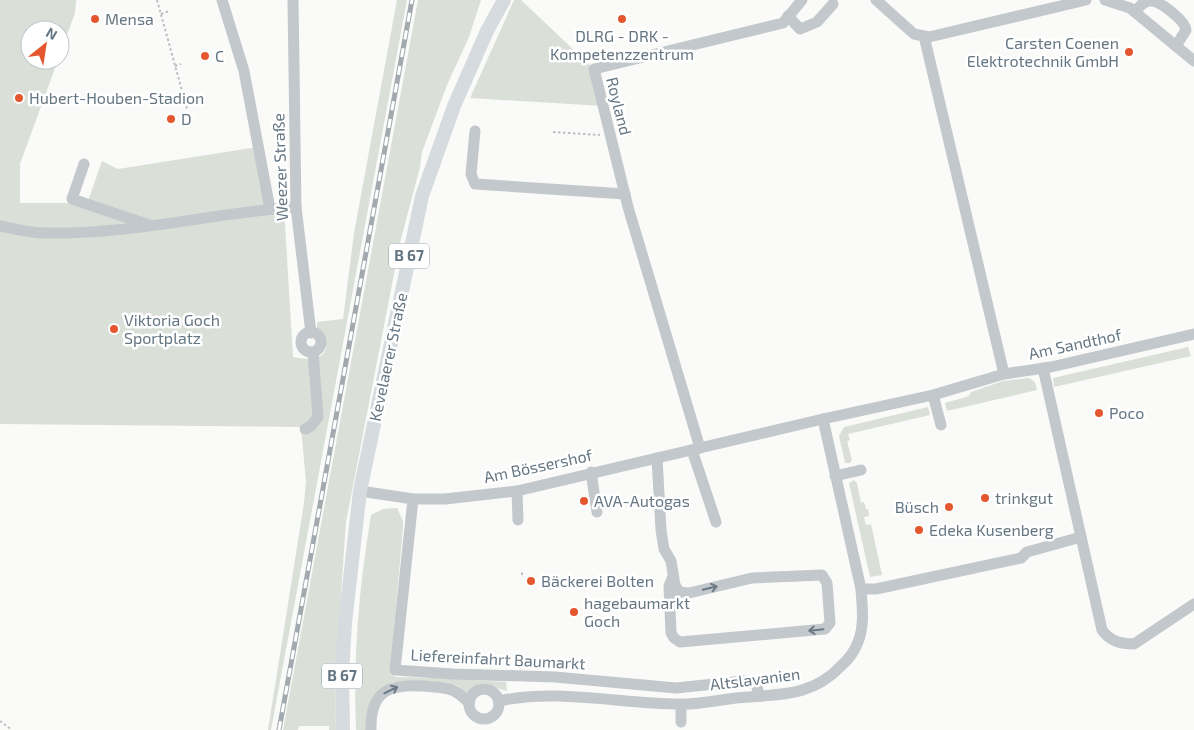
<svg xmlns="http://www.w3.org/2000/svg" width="1194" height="730" font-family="'Exo 2',sans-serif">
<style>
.green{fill:#dadfd7}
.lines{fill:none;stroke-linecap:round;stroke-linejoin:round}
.path{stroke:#bbbfc2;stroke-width:2;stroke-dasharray:2.5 2.5;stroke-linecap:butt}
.minor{stroke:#c3c8cc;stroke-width:11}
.major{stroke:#d6dbdf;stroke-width:14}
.rail-casing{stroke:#a2aab0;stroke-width:5}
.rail{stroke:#fff;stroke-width:3;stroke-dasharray:9;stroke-linecap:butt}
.oneway{stroke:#6a7a87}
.poi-dot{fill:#e4572e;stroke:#fff;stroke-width:2}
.labels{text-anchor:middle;stroke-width:5;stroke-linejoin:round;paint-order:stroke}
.shield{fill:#fff;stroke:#939fa8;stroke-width:1}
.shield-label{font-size:15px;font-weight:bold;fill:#657683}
.poi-label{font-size:16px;fill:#657683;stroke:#fff;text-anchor:start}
.street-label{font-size:16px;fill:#657683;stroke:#fff}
</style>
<rect width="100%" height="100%" fill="#fafaf8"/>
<g class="green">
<path d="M0,0H76L75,13L60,54V30H30V60H58L20,164V203H66L86,207L102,161L118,169L258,147L270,209L284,208L293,357C301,358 311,361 318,357C331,352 326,337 317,330V322L343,319L354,233L397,0H407L271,730H268L304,503L306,482L301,427L0,424Z"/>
<path d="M418,0H481L469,37L447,85L422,152L420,167L400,243L346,522L335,681L336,730H329V726H299L298,730H283Z"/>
<path d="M514,0H521L594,69L603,106L470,98Z"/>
<path d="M1188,347L1191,356L1054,387L1053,378Z"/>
<path d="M1029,378L1035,382L1037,390L947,411L945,403L969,396L971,392L1003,381Z"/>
<path d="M928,407L930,415L848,434L850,440L847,441L852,460L850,463H845L839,436L844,427Z"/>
<path d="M854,480L857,483L861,503L864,502L866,509H868L869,516L864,517L866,525L871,524L882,575L870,577L849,483Z"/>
<path d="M397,508L403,521V528L390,674L396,677L442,678L506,682L507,691C489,688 483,675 466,694L458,686L445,683L394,682C388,685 384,689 378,694C366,706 366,713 366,730H356C353,657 359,586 371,515L383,509Z"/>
</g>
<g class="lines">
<g class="path">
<path d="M157,0L187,109"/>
<path d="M161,14L169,11"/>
<path d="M175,66L181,64"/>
<path d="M553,132L600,135"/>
<path d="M522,575V570"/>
<path d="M0,721L12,730"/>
</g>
<g class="minor">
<path d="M222,0L244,71L270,209"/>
<path d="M293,0L296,207L311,333"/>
<path d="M876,0L914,34L929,37L1086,0"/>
<path d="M1105,0L1130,8L1194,61"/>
<path d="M1135,12C1139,7 1144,0 1151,1C1161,1 1185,21 1186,30L1176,46"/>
<path d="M788,16L800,29L817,22L833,4"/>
<path d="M924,36L1004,374"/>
<path d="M475,131L471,174L475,184L625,194"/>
<path d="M84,164L72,199L149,225"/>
<path d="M0,226C15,229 30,233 45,233C130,235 212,213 296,207"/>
<circle cx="311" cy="342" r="10"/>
<path d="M1043,368L1102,630C1110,641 1120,644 1134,644L1194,604"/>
<path d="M933,395L941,425"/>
<path d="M305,429L311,426L318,417L313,352"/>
<path d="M700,448L628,207L594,69L783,23L802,0"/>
<path d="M692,450L716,522"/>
<path d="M657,458L661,530L664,549L671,561L675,585L679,592L689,593L752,578L822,575L827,583L830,623L825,629L680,642L674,638L671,633L669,586L673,576"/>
<path d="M591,472L597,512"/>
<path d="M835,476L861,470"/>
<path d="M360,491L413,499H445L517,491L823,419L933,395L1004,374L1051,367L1194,334"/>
<path d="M517,491L518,520"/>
<path d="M413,499L395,670L453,674L555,677L676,688L743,681L755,682L760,696"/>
<path d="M861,589H876L1021,558L1027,552L1081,537"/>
<circle cx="484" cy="704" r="15"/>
<path d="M499,701C558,688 620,704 680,704C698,705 718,700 736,698C777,694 811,698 841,666C848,660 855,650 858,642C865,625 862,606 861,589L823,419"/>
<path d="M681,722V705"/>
<path d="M371,730C370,691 389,684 423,686C446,688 453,686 469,703"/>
</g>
<path class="major" d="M343,730L342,673L345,623L360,491L422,196L454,106L487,31L504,0"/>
<defs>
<path id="rail" d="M279,730L412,0"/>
</defs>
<use href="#rail" class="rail-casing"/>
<use href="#rail" class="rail"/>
</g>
<defs><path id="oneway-shaft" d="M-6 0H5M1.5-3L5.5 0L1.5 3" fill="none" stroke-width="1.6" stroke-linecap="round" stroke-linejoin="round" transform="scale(1.25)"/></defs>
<g class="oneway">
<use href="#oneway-shaft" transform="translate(710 588) rotate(-13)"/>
<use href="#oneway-shaft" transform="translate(816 630) rotate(174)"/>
<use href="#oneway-shaft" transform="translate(391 690) rotate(-26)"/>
</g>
<g class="poi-dot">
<circle cx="95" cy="19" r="5"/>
<circle cx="622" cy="19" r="5"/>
<circle cx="1129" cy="52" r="5"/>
<circle cx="205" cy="56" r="5"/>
<circle cx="19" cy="98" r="5"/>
<circle cx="171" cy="119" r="5"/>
<circle cx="114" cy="329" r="5"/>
<circle cx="1099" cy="413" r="5"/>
<circle cx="985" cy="498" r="5"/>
<circle cx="584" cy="501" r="5"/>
<circle cx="949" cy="507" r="5"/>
<circle cx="919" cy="530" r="5"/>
<circle cx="531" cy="581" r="5"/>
<circle cx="574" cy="612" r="5"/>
</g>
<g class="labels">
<g class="shield">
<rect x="389" y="243.5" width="40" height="25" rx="4"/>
<rect x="322" y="663.5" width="40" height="25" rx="4"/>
</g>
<g class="shield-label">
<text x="409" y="261">B 67</text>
<text x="342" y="681">B 67</text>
</g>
<g class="poi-label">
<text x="105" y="25">Mensa</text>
<text x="622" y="42" text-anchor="middle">DLRG - DRK -<tspan x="622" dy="18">Kompetenzzentrum</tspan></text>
<text x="1119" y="49" text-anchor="end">Carsten Coenen<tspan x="1119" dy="18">Elektrotechnik GmbH</tspan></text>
<text x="215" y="62">C</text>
<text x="29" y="104">Hubert-Houben-Stadion</text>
<text x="181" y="125">D</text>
<text x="124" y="326">Viktoria Goch<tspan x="124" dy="18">Sportplatz</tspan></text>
<text x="1109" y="419">Poco</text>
<text x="995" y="504">trinkgut</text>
<text x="594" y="507">AVA-Autogas</text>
<text x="939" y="513" text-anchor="end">Büsch</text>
<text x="929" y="536">Edeka Kusenberg</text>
<text x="541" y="587">Bäckerei Bolten</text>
<text x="584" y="609">hagebaumarkt<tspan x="584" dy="18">Goch</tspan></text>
</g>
<g class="street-label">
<text transform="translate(619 106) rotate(76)" y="6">Royland</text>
<text transform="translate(280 167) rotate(-92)" y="6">Weezer Straße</text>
<text transform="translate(1075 344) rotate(-12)" y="6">Am Sandthof</text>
<text transform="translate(388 357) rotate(-78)" y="6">Kevelaerer Straße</text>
<text transform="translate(538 466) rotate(-12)" y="6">Am Bössershof</text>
<text transform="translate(498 659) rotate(3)" y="6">Liefereinfahrt Baumarkt</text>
<text transform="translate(755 679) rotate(-7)" y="6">Altslavanien</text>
</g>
</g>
<g transform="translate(45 45) rotate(30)"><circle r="24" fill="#ffffff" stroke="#c1c8cd"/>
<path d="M0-4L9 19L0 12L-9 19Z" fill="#e4572e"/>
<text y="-8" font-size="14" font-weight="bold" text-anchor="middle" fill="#657683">N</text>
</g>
</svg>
